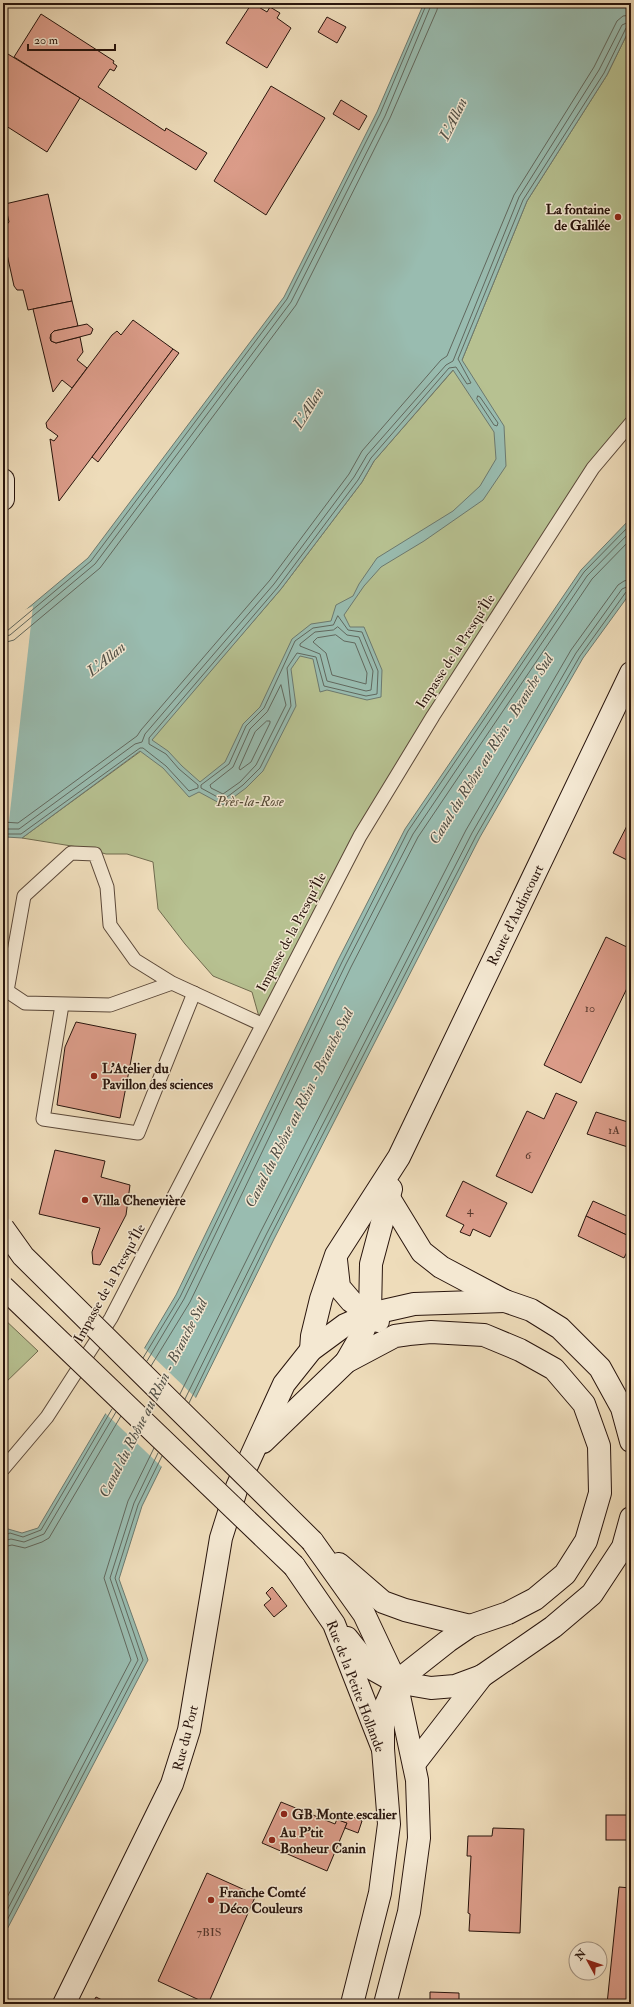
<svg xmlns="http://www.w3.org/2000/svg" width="634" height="2007" font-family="'IM FELL Double Pica',serif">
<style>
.green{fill:#b7c191;stroke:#706b4f}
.water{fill:#99bcb0;stroke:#6c796f;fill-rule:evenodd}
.pier{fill:#eedcba}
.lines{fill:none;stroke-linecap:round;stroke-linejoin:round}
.shore{stroke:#61685e;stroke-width:1}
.building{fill:#db9c89;stroke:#29150d}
.lane-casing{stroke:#5a4738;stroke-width:15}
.secondary-casing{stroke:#29150d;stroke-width:24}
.lane{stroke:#f4e8d2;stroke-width:13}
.secondary{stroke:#f4e8d2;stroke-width:22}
.secondary-bridge-casing{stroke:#29150d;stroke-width:24;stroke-linecap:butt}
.secondary-bridge{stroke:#f4e8d2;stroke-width:22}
.poi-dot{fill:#8f2418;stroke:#f4e8d2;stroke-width:1.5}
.labels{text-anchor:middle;stroke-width:3;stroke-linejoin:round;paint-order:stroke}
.number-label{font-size:12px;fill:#56372c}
.poi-label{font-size:14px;font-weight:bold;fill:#29150d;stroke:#f4e8d2;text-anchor:start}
.street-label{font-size:14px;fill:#29150d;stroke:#f4e8d2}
.park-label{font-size:14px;font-style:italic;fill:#544935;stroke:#f4e8d2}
.water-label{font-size:15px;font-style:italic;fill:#504f46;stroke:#f4e8d2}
</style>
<rect width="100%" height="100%" fill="#eedcba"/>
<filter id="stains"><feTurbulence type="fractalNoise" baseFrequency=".005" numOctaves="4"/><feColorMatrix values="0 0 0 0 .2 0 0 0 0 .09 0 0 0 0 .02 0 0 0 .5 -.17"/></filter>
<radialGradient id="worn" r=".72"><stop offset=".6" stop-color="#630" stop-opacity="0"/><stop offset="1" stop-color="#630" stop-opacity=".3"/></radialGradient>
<g class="green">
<path d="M631,26V423L433,716L261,1024L252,992L213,976L185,944L158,909L153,862L127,854H106L84,848L22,838L141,751L151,740L281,589L362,482L374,461L462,360L527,201L607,75Z"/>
<path d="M3,1318L38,1351L3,1385Z"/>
</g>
<g class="water">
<path d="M424,3H631V26L607,75L527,201L462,360L504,426L506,466L483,500L424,541L381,567L364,586L344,615L350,627H364L382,670L381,697L367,700L327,690L320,692L313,659L300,656L291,669L296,706L263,771L246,788L223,805L199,792L189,797L163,768L140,751L22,838L6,837L3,629L88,558L284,297L377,112ZM453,370L494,432L496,459L480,486L453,511L377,558L359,584L353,596L336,605L331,621L311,624L292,639L260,707L243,724L225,762L200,782L182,766L168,751L152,740L281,589L362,482L374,461Z"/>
<path d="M631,518V592L583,658L480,837L274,1239L142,1506L119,1579L148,1660L3,1937V1534L8,1529L22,1533L38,1528L176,1295L338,960L405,829L581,570Z"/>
</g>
<g class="pier">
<path d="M33,606L7,839L3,841V627L22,611Z"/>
<path d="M143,1347L197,1399L163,1468L104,1412Z"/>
</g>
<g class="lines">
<g class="shore">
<path d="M478,396L480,397L498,423L497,426L494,425L477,399Z"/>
<path d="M338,616L348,630L362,632L378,671L377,694L366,696L324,686L316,657L297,653L287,668L291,706L260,768L243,785L223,800L201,788V785L229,764L246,726L264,708L295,641L313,628L333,625Z"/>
<path d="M338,627L347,635L359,637L373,671L371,690L366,691L327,681L320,654L300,646V644L315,632L333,630Z"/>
<path d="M3,632L7,631L91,561L287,299L380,114L427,3"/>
<path d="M336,635L344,641L355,643L367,673L366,684L332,675L326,653L313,642L317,638Z"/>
<path d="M3,637L10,635L95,564L291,302L385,116L432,3"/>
<path d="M3,643L14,640L100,568L296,305L390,118L437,10L438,3"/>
<path d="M281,685L286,705L256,765L240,782L223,794L211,788L210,785L233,767L250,729L267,712Z"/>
<path d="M267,721H270V723L251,762L240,770L239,768L255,732Z"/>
<path d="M3,822L18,823L137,736L141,730L270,580L349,474L362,451L441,360L447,356L514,195L594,67L617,21L623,16L631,15"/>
<path d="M3,829H19L135,744L142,742L145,734L274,584L354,477L367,455L446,365L453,361L519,197L599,70L622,25L631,21"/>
<path d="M3,834H21L140,748H143L166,766L189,791L198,788V785L179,769L166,754L149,744V738L278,587L358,480L371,458L449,368L456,367L467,384L471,383L458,359L523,200L604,73L626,28L631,26"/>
<path d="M143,1358L180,1297L342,962L408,831L584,572L631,524"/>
<path d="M147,1361L184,1299L346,964L413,834L587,576L631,531"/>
<path d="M151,1366L190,1302L351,967L418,837L592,579L631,539"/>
<path d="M180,1394L260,1233L466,830L571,650L618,585L624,581L631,579"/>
<path d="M185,1399L266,1235L472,833L576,653L622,589L631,585"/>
<path d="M189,1403L270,1237L476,836L580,656L626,592L631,590"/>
<path d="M3,1536L10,1533L23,1537L41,1530L112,1409"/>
<path d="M3,1541L11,1539L24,1542L44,1534L116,1412"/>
<path d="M3,1547L12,1545L25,1548L42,1542L49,1538L121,1416"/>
<path d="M3,1905L131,1660L104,1578L128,1501L154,1448"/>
<path d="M3,1918L138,1660L110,1578L134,1503L158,1453"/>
<path d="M3,1928L143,1660L115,1578L138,1505L162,1456"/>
</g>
</g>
<g class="building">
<path d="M252,3L267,12L270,7L280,13L277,18L291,28L267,68L226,43Z"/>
<path d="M41,14L114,61L113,63L117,66L114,71L110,69L98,87L165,131L166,128L207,153L196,170L14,57Z"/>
<path d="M327,17L346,27L337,43L318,32Z"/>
<path d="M3,51L80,98L47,152L3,124Z"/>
<path d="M271,86L325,118L266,215L214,181Z"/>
<path d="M341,100L367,116L359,130L333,114Z"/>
<path d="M48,194L72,301L28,310L23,290H17L14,286L3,236V229L9,222L5,204Z"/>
<path d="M72,301L78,326L54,331L51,334L50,338L51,341L56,343L80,337L83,352L77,360L87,368L72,388L62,380L53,392L33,309Z"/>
<path d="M133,320L173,349L59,501L50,439L54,441L58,436L47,428L46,423L112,335L117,331L121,335Z"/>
<path d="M87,324L93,329L91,334L56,343L51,341V334L54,331Z"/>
<path d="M173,349L179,353L98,462L92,457Z"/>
<path d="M631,818V862L613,853Z"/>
<path d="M606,937L631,949V980L581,1083L544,1065Z"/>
<path d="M76,1022L136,1034L120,1118L57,1105L65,1047Z"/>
<path d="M556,1093L577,1102L532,1193L496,1176L527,1111L544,1119Z"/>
<path d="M596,1112L631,1123V1148L587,1134Z"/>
<path d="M55,1150L105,1161L101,1177L130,1185L126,1215L100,1265L93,1264L92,1252L100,1228L39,1214Z"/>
<path d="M463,1181L507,1203L490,1237L473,1229L470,1236L460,1232L464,1225L446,1216Z"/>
<path d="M593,1201L631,1218V1237L586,1216Z"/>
<path d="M586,1216L631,1237V1244L624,1258L578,1236Z"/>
<path d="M272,1587L287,1606L274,1617L264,1605L271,1599L266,1593Z"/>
<path d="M281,1802L335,1824L337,1819L347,1823L327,1871L262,1843Z"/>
<path d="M340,1812L344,1813L341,1821L337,1819Z"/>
<path d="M344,1813L362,1821L358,1833L345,1828L347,1823L341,1821Z"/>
<rect x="606" y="1815" width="25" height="25"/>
<path d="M493,1828L524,1829L520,1933L469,1931L470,1914L468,1913L471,1856H467L468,1836H492Z"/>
<path d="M207,1873L256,1895L208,2004L158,1981Z"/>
<path d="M619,1887L631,1888V2004H607Z"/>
<path d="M430,1992L459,1993V2004H430Z"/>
<path d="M96,1997L110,2004H92Z"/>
</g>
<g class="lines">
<defs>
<g id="lane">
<path d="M172,983L110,1005L25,1003L7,991L24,896L71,853L95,854L107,887L110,925L135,960L172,983L261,1024"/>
<path d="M62,1005L43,1119L138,1133L194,993"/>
<path d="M3,1469L47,1417L111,1318L360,836L433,716L593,468L631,423"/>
</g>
<g id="secondary">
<path d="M3,480V499"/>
<path d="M389,1198L422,1252L441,1267L505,1301L531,1310L560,1328L600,1368L622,1408L631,1441"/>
<path d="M336,1260L339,1287L351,1301L378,1321"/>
<path d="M311,1350L312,1336L321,1299L336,1255L399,1157L631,673"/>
<path d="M346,1362L361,1336L370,1314L371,1264L391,1189"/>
<path d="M263,1442L346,1362L395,1336L409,1334L431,1332L484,1335L520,1350L554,1369L584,1404L599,1446L600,1493L586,1541L565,1574L535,1599L508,1613L470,1626L448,1641L396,1682L383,1711V1749"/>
<path d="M312,1541L364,1614L396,1682L417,1780L419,1838L409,1912L385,2004"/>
<path d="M339,1564L383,1602L405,1610L470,1626"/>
<path d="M294,1566L334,1624L383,1749L389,1824L380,1893L352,2004"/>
<path d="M347,1638L371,1668L396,1682L431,1688L455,1686L482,1676L553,1627L592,1594L623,1547L631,1518"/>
<path d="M414,1764L482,1676"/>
<path d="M64,2004L172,1784L189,1730L221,1538L237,1487L284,1384L311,1350L345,1325L370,1314L414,1304L505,1301"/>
</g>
</defs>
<use href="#lane" class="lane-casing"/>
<use href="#secondary" class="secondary-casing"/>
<use href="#lane" class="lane"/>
<use href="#secondary" class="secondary"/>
<defs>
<g id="secondary-bridge">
<path d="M3,1228L23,1256L312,1541"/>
<path d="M3,1287L294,1566"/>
</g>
</defs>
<use href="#secondary-bridge" class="secondary-bridge-casing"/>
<use href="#secondary-bridge" class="secondary-bridge"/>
</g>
<g class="poi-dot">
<circle cx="618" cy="217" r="4"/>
<circle cx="94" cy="1076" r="4"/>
<circle cx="85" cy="1200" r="4"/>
<circle cx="284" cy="1814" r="4"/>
<circle cx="272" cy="1840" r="4"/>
<circle cx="211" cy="1900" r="4"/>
</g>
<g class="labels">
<g class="number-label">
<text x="590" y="1012">10</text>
<text x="614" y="1134">1A</text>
<text x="528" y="1159">6</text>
<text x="470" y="1214">4</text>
<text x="209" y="1936">7BIS</text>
</g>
<g class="poi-label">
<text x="610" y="214" text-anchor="end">La fontaine<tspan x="610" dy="16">de Galilée</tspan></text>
<text x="102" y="1073">L'Atelier du<tspan x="102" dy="16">Pavillon des sciences</tspan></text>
<text x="93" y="1205">Villa Chenevière</text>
<text x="292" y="1819">GB Monte escalier</text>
<text x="280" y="1837">Au P'tit<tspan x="280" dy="16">Bonheur Canin</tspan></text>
<text x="219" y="1897">Franche Comté<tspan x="219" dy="16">Déco Couleurs</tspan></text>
</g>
<g class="street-label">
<text transform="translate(455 651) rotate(-57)" y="5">Impasse de la Presqu'Île</text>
<text transform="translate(515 915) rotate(-64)" y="5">Route d'Audincourt</text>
<text transform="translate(291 932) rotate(-62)" y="5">Impasse de la Presqu'Île</text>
<text transform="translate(109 1283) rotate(-61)" y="5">Impasse de la Presqu'Île</text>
<text transform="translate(356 1686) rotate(69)" y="5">Rue de la Petite Hollande</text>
<text transform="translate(185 1738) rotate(-76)" y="5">Rue du Port</text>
</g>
<g class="park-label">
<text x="250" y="806">Près-la-Rose</text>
</g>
<g class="water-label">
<text transform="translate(453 119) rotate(-64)" y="5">L'Allan</text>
<text transform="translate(308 408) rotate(-59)" y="5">L'Allan</text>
<text transform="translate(106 659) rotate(-39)" y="5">L'Allan</text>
<text transform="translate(491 749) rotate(-58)" y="5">Canal du Rhône au Rhin - Branche Sud</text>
<text transform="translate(299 1108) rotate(-63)" y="5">Canal du Rhône au Rhin - Branche Sud</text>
<text transform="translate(153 1398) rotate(-63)" y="5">Canal du Rhône au Rhin - Branche Sud</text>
</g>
</g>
<rect width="634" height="2007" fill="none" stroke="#eedcba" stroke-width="16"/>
<rect x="4" y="4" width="626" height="1999" fill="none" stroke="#29150d" stroke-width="2"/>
<rect x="8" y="8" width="618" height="1991" fill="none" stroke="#29150d"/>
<g transform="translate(588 1961) rotate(310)"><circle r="19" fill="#f4e8d2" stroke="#a39483"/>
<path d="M0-3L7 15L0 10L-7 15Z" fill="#8f2418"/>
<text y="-6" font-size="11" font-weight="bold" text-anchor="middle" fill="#29150d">N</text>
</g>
<path d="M28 44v6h87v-6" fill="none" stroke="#29150d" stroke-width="2"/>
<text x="34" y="44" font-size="12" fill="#29150d" stroke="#f4e8d2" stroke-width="3" paint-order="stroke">20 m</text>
<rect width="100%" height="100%" filter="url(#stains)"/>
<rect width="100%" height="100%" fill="url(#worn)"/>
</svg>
